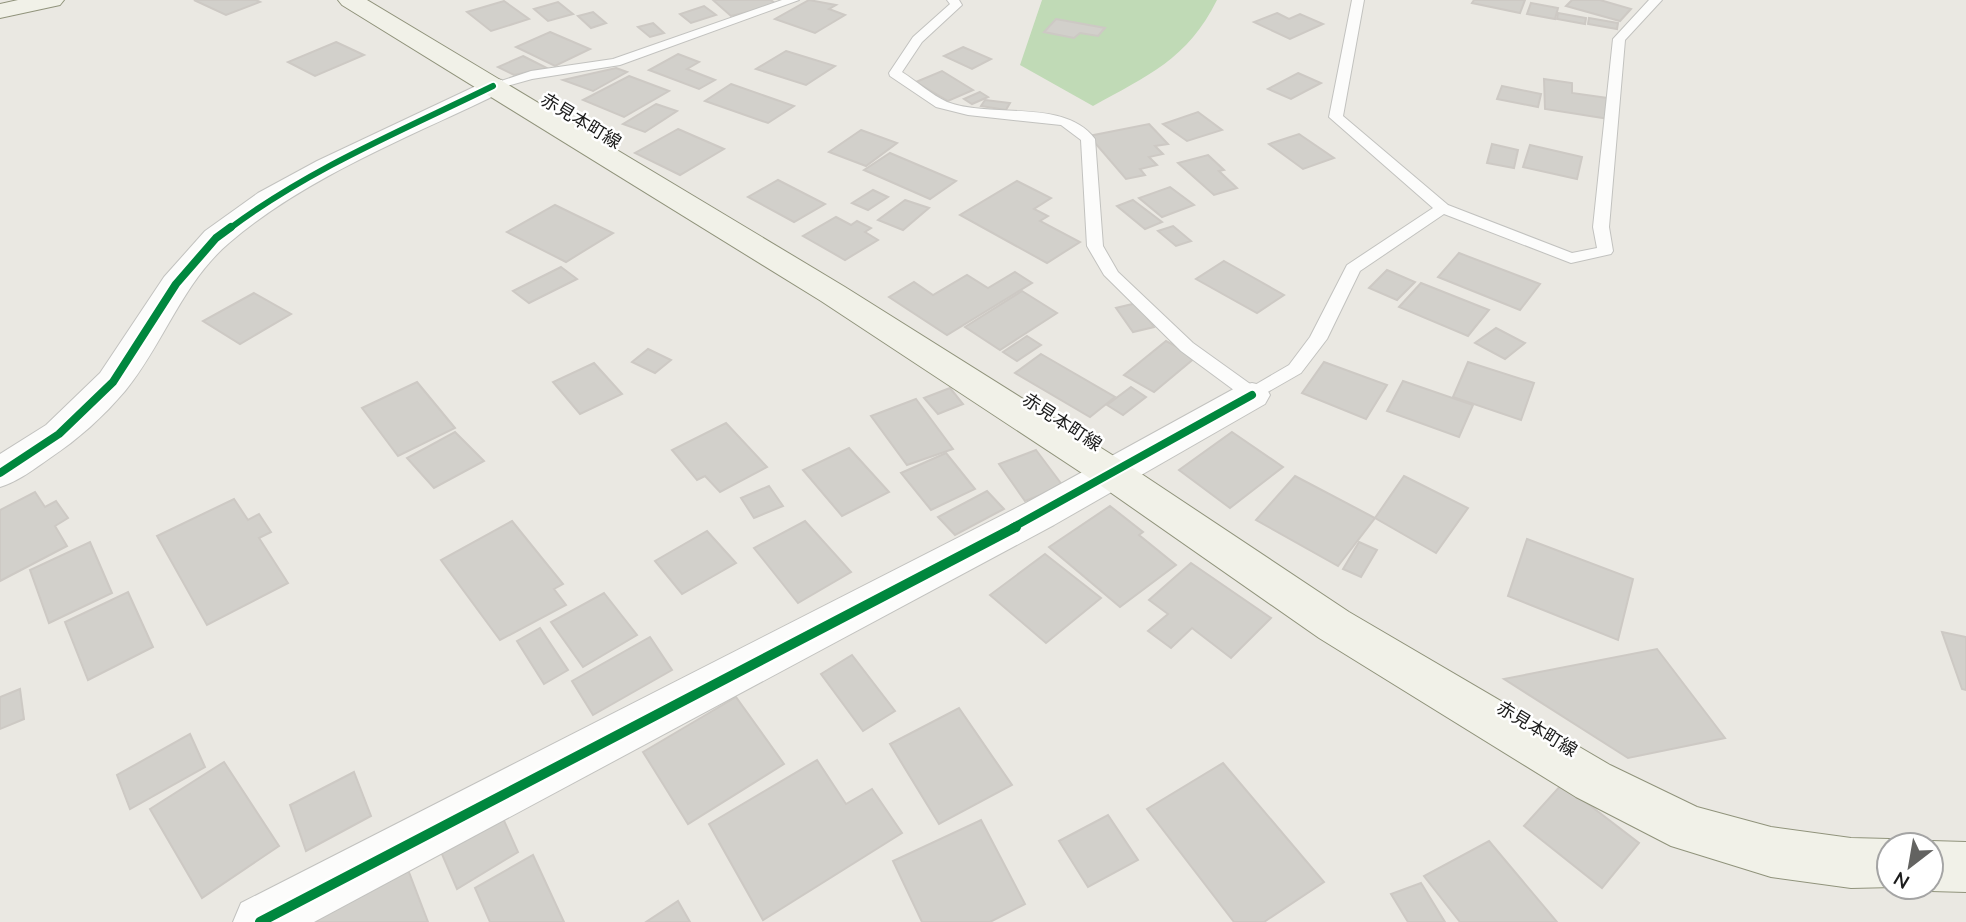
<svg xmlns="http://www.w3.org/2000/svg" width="1966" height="922" font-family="'Nunito Sans','Noto Sans JP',sans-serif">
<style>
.forest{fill:#c0dab6}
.building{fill:#d2d0cb;stroke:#cdc9c4;stroke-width:2}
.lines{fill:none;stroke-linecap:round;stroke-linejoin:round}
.lane-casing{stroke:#c2c2bf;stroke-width:2}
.street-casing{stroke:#c2c2bf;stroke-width:2}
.secondary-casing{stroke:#90937b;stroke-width:2}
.lane{fill:#fcfcfb;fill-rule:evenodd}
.street{fill:#fcfcfb;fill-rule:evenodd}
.secondary{fill:#f1f1e8;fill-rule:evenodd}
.cycleway-far2-casing{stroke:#fff;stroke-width:10}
.cycleway-far1-casing{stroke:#fff;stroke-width:12}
.cycleway-casing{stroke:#fff;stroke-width:15}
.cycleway-far2{stroke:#00873e;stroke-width:6}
.cycleway-far1{stroke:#00873e;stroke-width:8}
.cycleway{stroke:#00873e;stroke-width:10}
.labels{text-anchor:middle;stroke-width:5;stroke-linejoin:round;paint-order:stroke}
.street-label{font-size:18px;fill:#1b1b1b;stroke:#fff}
</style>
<rect width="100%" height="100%" fill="#eae8e2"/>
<path class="forest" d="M1042,0H1217C1188,59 1147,76 1093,106L1020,65Z"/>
<g class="building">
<path d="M194,0H256L260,2L226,15Z"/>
<path d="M713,0H771L777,5L731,16Z"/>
<path d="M809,0L836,5L829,9L845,15L815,33L775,19Z"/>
<path d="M1474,0H1525L1520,13L1472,3Z"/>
<path d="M1572,0H1600L1631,9L1620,21L1566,6Z"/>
<path d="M504,1L529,19L491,31L467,12Z"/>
<path d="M558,2L573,14L548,21L534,9Z"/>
<path d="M1531,3L1558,8L1555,19L1527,14Z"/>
<path d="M704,6L716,15L691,23L680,14Z"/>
<path d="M593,12L606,23L591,28L578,16Z"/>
<path d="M1277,13L1289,19L1300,14L1323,24L1290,39L1254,22Z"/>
<path d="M1558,13L1586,18L1585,24L1557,19Z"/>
<path d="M1589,18L1618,23L1617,29L1588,24Z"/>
<path d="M1056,19L1105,28L1098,36L1080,33L1074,38L1044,32Z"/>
<path d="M653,23L664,33L650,37L638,27Z"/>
<path d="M550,32L590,49L555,66L516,47Z"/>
<path d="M336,42L364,55L315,76L288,62Z"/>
<path d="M963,47L991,59L972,69L944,56Z"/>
<path d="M786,51L835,66L806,85L756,69Z"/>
<path d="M678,54L699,62L687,69L715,80L699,89L649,70Z"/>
<path d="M523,56L547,68L514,75L498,67Z"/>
<path d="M616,68L627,72L593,91L563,80Z"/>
<path d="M942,71L973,90L948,101L916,82Z"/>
<path d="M1298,73L1321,83L1291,99L1268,89Z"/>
<path d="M629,76L669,91L624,117L583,100Z"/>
<path d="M1544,79L1572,83V93L1607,98L1609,119L1545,109Z"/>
<path d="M731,84L794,106L768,123L705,101Z"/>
<path d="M1502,86L1541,94L1538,107L1497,99Z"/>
<path d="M980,92L988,97L972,104L964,99Z"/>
<path d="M985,100L1010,103L1006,110L981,106Z"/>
<path d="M656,104L677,111L645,132L623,124Z"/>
<path d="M1198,112L1222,130L1187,141L1163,124Z"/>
<path d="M1149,124L1168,144L1155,146L1163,154L1149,157L1157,165L1140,169L1145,175L1126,179L1089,136Z"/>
<path d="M678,129L724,149L680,175L635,153Z"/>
<path d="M861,130L897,143L866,166L829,152Z"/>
<path d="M1299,134L1334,158L1303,169L1269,144Z"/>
<path d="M1492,144L1518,150L1514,168L1487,163Z"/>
<path d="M1530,145L1582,157L1577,179L1523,167Z"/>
<path d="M890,153L956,181L930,199L864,170Z"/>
<path d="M1208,155L1224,170L1219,171L1237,188L1214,195L1178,163Z"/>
<path d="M778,180L825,204L794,222L748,197Z"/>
<path d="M1017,181L1051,198L1034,209L1048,216L1040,221L1080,242L1047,263L960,215Z"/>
<path d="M1170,187L1194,205L1162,217L1139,198Z"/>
<path d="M873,190L888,197L868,210L852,203Z"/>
<path d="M905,200L929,208L903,230L878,220Z"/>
<path d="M1133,200L1162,222L1145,229L1117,206Z"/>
<path d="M555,205L613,233L566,262L507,232Z"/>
<path d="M836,217L851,225L857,221L871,228L865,232L878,240L845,260L803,236Z"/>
<path d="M1173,226L1191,241L1176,246L1158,231Z"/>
<path d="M1459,253L1540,284L1520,310L1438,277Z"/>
<path d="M1224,261L1284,295L1257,313L1196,279Z"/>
<path d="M561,267L577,279L529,303L513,291Z"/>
<path d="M1387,270L1415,282L1397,300L1369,288Z"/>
<path d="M1015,272L1032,283L947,335L889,297L914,282L933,295L967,275L988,288Z"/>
<path d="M1421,283L1489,310L1468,336L1399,307Z"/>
<path d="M1022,291L1057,313L1000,350L965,327Z"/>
<path d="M254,293L291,314L240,344L203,321Z"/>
<path d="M1137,303L1154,327L1133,332L1116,308Z"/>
<path d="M1496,328L1525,343L1505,359L1475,343Z"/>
<path d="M1027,336L1041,345L1017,361L1003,352Z"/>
<path d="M1166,341L1196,357L1154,392L1124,375Z"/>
<path d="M648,349L671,360L655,373L632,362Z"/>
<path d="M1041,354L1115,397L1090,417L1015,373Z"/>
<path d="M1324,362L1387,385L1366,419L1302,393Z"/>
<path d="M1468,362L1534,383L1521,420L1453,397Z"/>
<path d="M594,363L622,394L580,414L553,382Z"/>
<path d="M1403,381L1473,405L1459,437L1387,411Z"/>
<path d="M417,382L455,428L398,456L362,408Z"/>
<path d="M1131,387L1146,397L1123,415L1107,405Z"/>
<path d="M950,388L963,404L938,414L924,398Z"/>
<path d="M916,399L953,449L907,465L871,416Z"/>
<path d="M726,423L767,467L720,492L705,476L697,480L672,450Z"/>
<path d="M455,432L484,461L434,488L407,458Z"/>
<path d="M1232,432L1283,467L1230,508L1179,470Z"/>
<path d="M849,448L889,492L842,516L803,470Z"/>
<path d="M1036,450L1063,486L1025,501L999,464Z"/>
<path d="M946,453L975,489L931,510L901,473Z"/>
<path d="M1295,476L1375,518L1338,566L1256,520Z"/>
<path d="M1404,476L1468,508L1436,553L1375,518Z"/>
<path d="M769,486L783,506L754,518L741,498Z"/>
<path d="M987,491L1004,509L955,535L938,517Z"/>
<path d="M35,492L45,507L56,501L68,518L55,526L67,546L0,581V510Z"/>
<path d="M234,499L248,520L259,514L271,532L259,538L288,583L207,625L157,536Z"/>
<path d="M1110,506L1143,532L1139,535L1176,565L1120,607L1049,547Z"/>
<path d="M512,521L563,584L554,589L566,605L500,640L441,560Z"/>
<path d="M805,521L851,572L798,603L754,548Z"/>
<path d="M707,531L736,563L682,594L655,561Z"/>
<path d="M1527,539L1633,579L1618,640L1508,596Z"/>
<path d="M90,542L112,593L49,623L30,570Z"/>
<path d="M1359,542L1377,550L1361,577L1343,569Z"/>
<path d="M1045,554L1101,598L1046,643L990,595Z"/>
<path d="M1191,563L1271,618L1231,658L1192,628L1171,648L1148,631L1168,614L1149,600Z"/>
<path d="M128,592L153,647L88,680L65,622Z"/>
<path d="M604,593L637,635L583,667L551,622Z"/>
<path d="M540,628L568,670L544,684L517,641Z"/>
<path d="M1942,632L1966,637V690L1962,689Z"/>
<path d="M650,637L672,670L593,715L572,681Z"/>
<path d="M1657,649L1725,738L1628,758L1504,679Z"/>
<path d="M852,655L895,711L863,731L821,674Z"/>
<path d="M20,689L24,719L0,729V697Z"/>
<path d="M736,697L784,764L688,824L643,752Z"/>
<path d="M959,708L1012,785L939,824L890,744Z"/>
<path d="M190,734L205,767L130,809L117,775Z"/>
<path d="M817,760L846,804L872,789L902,833L763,920L709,824Z"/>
<path d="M224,762L279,846L202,898L150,809Z"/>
<path d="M1223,763L1324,882L1264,922H1234L1147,809Z"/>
<path d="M354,772L371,816L306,851L290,805Z"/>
<path d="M1562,784L1639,843L1602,888L1524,826Z"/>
<path d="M501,814L518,852L457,889L438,845Z"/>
<path d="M1108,815L1138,860L1088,887L1059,841Z"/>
<path d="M981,820L1025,904L990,922H922L893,861Z"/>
<path d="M1489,841L1557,922H1460L1424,876Z"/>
<path d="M533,855L564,922H490L475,888Z"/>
<path d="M407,867L428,922H307Z"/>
<path d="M1421,883L1445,922H1408L1391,894Z"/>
<path d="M678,901L690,922H646Z"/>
</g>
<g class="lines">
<defs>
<g id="lane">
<path d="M782,0H799L620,65L532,79L493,90L486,86L531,71L613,59Z"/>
<path d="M947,0H959L962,5L922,42L902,72C916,81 932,95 947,102C992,119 1064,98 1095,139L1103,246L1118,272L1193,343L1253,386L1289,365L1310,337L1347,265L1433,208L1329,117L1352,0H1364L1343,116L1448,205L1572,253L1597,248L1593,227L1613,39L1649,0H1662L1625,40L1609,227L1613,251L1611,254L1571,263L1444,214L1360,271L1327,339L1301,373L1252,401L1246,399L1181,351L1104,275L1087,246L1081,140L1061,125L968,115L936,107L890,76L889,73L913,37L950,4Z"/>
</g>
<g id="street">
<path d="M493,78L502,80L506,86L502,92C412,136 305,177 229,243C182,283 163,345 125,391C104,416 77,440 50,458C34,469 19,481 0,487V454L46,425L100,373L164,277L205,231L258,193L317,161Z"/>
<path d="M1252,383L1265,386L1270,395L1265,404L1054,525L314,922H233L241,903L1026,503L1239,386Z"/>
</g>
<g id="secondary">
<path d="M18,0H64L60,5L0,18V4Z"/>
<path d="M338,0H367L845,287L1125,463L1349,612L1610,765L1697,807L1771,827L1851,838L1889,839L1904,845H1889V887H1894L1851,888L1771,877L1671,846L1576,797L1319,638L1097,483L821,301L342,5Z"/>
<path d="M1931,841L1966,842V892L1931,891L1921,887H1931V845H1921Z"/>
</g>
</defs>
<use href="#lane" class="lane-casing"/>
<use href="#street" class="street-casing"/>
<use href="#secondary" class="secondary-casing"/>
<use href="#lane" class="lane"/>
<use href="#street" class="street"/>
<use href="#secondary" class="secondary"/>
<defs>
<path id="cycleway-far2" d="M229,229C309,169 403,130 493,86"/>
<g id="cycleway-far1">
<path d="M0,473L59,434L113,382L176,284L216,238L231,227"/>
<path d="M1012,528L1252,395"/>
</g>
<path id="cycleway" d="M260,922L1016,527"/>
</defs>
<use href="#cycleway-far2" class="cycleway-far2-casing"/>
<use href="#cycleway-far1" class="cycleway-far1-casing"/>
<use href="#cycleway" class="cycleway-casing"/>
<use href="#cycleway-far2" class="cycleway-far2"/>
<use href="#cycleway-far1" class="cycleway-far1"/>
<use href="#cycleway" class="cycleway"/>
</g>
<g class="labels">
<g class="street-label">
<text transform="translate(581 121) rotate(31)" y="6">赤見本町線</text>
<text transform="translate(1062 422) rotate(33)" y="6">赤見本町線</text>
<text transform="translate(1537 729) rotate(31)" y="6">赤見本町線</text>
</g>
</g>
<g transform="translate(1910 866) rotate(211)"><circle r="33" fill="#ffffff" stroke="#a4a4a4" stroke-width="2"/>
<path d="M0-5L12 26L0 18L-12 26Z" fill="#636361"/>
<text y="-10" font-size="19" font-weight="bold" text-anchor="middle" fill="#1b1b1b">N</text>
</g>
</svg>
